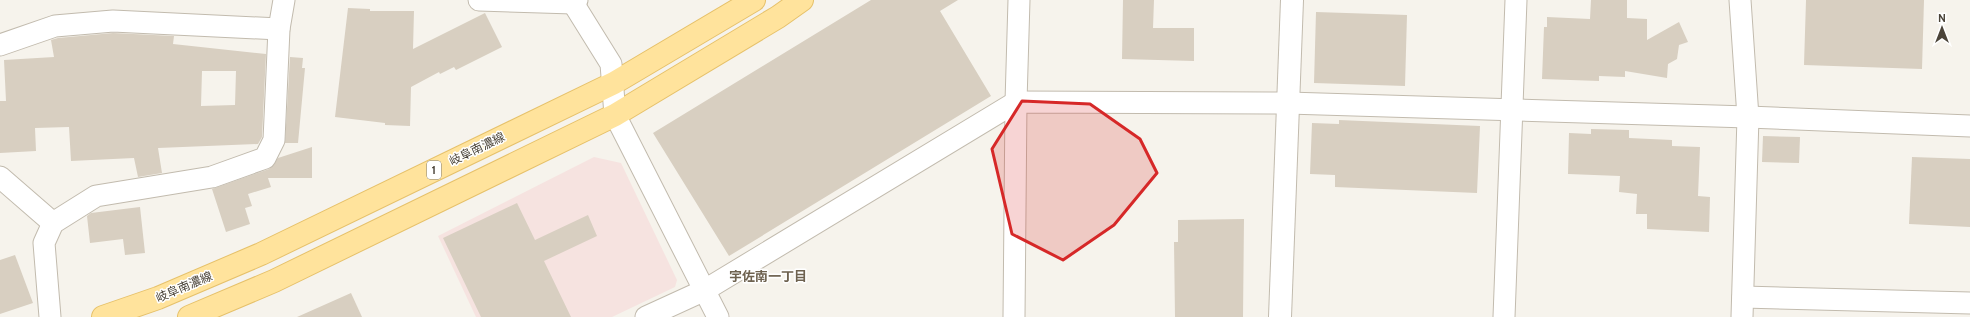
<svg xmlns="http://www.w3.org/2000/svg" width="1970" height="317" font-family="Overpass,'Noto Sans JP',sans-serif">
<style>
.medical{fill:#f6e3e0}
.building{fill:#d8cfc1;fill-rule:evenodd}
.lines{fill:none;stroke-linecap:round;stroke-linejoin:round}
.minor-casing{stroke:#c2bbae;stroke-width:23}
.tertiary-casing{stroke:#c2bbae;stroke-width:24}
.primary-casing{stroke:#e6c16a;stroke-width:24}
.minor{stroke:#fff;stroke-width:21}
.tertiary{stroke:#fff;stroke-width:22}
.primary{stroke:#ffe39c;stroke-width:22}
.marked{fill:#d62828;fill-opacity:0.2;stroke:#d62828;stroke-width:3;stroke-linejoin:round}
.labels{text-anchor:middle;stroke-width:3;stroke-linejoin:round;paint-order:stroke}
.shield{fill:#fff;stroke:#817c74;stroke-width:1}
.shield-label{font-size:11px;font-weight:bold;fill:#4b4439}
.street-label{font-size:12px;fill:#4b4439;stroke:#fff}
.neighbourhood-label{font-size:13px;font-weight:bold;fill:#6e6250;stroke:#fff}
</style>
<rect width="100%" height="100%" fill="#f6f3ec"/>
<path class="medical" d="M594,157L621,163L677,280L675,287L612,317H476L438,236Z"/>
<g class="building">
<path d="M871,0H958L940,11L991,96L729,256L653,133Z"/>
<path d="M1123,0H1154L1153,28H1194V61L1122,59Z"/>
<path d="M1591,0H1627V18L1647,19V40L1679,22L1688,42L1679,45L1677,59L1668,64L1667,78L1625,71V77L1599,76V81L1542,79L1544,27H1547V17L1590,19Z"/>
<path d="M1806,0H1924L1922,69L1804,65Z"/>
<path d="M348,8L370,9V11H414L413,49L485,13L502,47L456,70L454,67L440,74L439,72L411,87L410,126L385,125V123L335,117Z"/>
<path d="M1316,12L1407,15L1405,86L1314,83Z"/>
<path d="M113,33L174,36L173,44L266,54L262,137L258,144L158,148L162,173L138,177L134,158L71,161L69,127L35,128L36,151L0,153V101H6L4,60L54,57L51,40L58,38ZM202,71H236L235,105L201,106Z"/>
<path d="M290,57L303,58L302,68H305L298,143H285Z"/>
<path d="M1339,120L1480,126L1477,193L1335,187V175L1310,174L1312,123L1339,124Z"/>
<path d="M1591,129L1629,130V138L1672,140V146L1700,147L1698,196L1710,197L1709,232L1647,229V214H1636L1637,194L1619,192L1620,176L1568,174L1569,133L1591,134Z"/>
<path d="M1763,136L1800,137L1799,163L1762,162Z"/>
<path d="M312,147V178H268L271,187L248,194L252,206L245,208L250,224L226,232L212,189L269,169L278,158Z"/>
<path d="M1912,157L1970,159V227L1909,224Z"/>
<path d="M517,203L535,240L588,215L597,236L544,261L571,317H481L443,238Z"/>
<path d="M140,207L145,253L125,255L123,239L90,243L87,216L91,213Z"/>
<path d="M1244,219L1243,317H1175L1174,242H1178V220Z"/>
<path d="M15,255L33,303L0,314V260Z"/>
<path d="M351,293L362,317H297Z"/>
</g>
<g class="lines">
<defs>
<g id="minor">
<path d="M479,0L573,3L577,0"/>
<path d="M1740,0L1748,117L1742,317"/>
<path d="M573,3L611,64L615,115L718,317"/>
<path d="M0,45L55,26L113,21L279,29"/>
<path d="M0,177L53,223"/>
<path d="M1743,297L1970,303"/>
<path d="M50,317L44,243L53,223L96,196L212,177L265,158L274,140L279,29L284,0"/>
<path d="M646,317L705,290L1016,102L1288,103L1748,117L1970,126"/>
<path d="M1014,317L1016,102L1019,0"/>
<path d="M1504,317L1516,0"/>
</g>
<path id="tertiary" d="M1280,317L1292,0"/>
<g id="primary">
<path d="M103,317L158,298L261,254L614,83L754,0"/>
<path d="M189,317L274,281L615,115L778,17L802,0"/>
</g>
</defs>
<use href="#minor" class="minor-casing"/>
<use href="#tertiary" class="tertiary-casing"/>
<use href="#primary" class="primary-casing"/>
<use href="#minor" class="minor"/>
<use href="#tertiary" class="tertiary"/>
<use href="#primary" class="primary"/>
</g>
<path class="marked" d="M1022,101L1090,104L1140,139L1157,173L1114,225L1063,260L1012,234L992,149Z"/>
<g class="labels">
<rect class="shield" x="427" y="161" width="14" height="18" rx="3"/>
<g class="shield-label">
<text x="434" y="174">1</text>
</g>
<g class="street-label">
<text transform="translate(477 149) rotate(-26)" y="4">岐阜南濃線</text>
<text transform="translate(184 287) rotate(-23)" y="4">岐阜南濃線</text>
</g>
<g class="neighbourhood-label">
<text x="768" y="281">宇佐南一丁目</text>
</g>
</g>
<g transform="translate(1942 28)" stroke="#ffffff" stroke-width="3" paint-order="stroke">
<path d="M0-3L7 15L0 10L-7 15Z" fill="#4b4439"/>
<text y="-6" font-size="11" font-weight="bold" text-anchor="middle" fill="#4b4439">N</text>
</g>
</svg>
